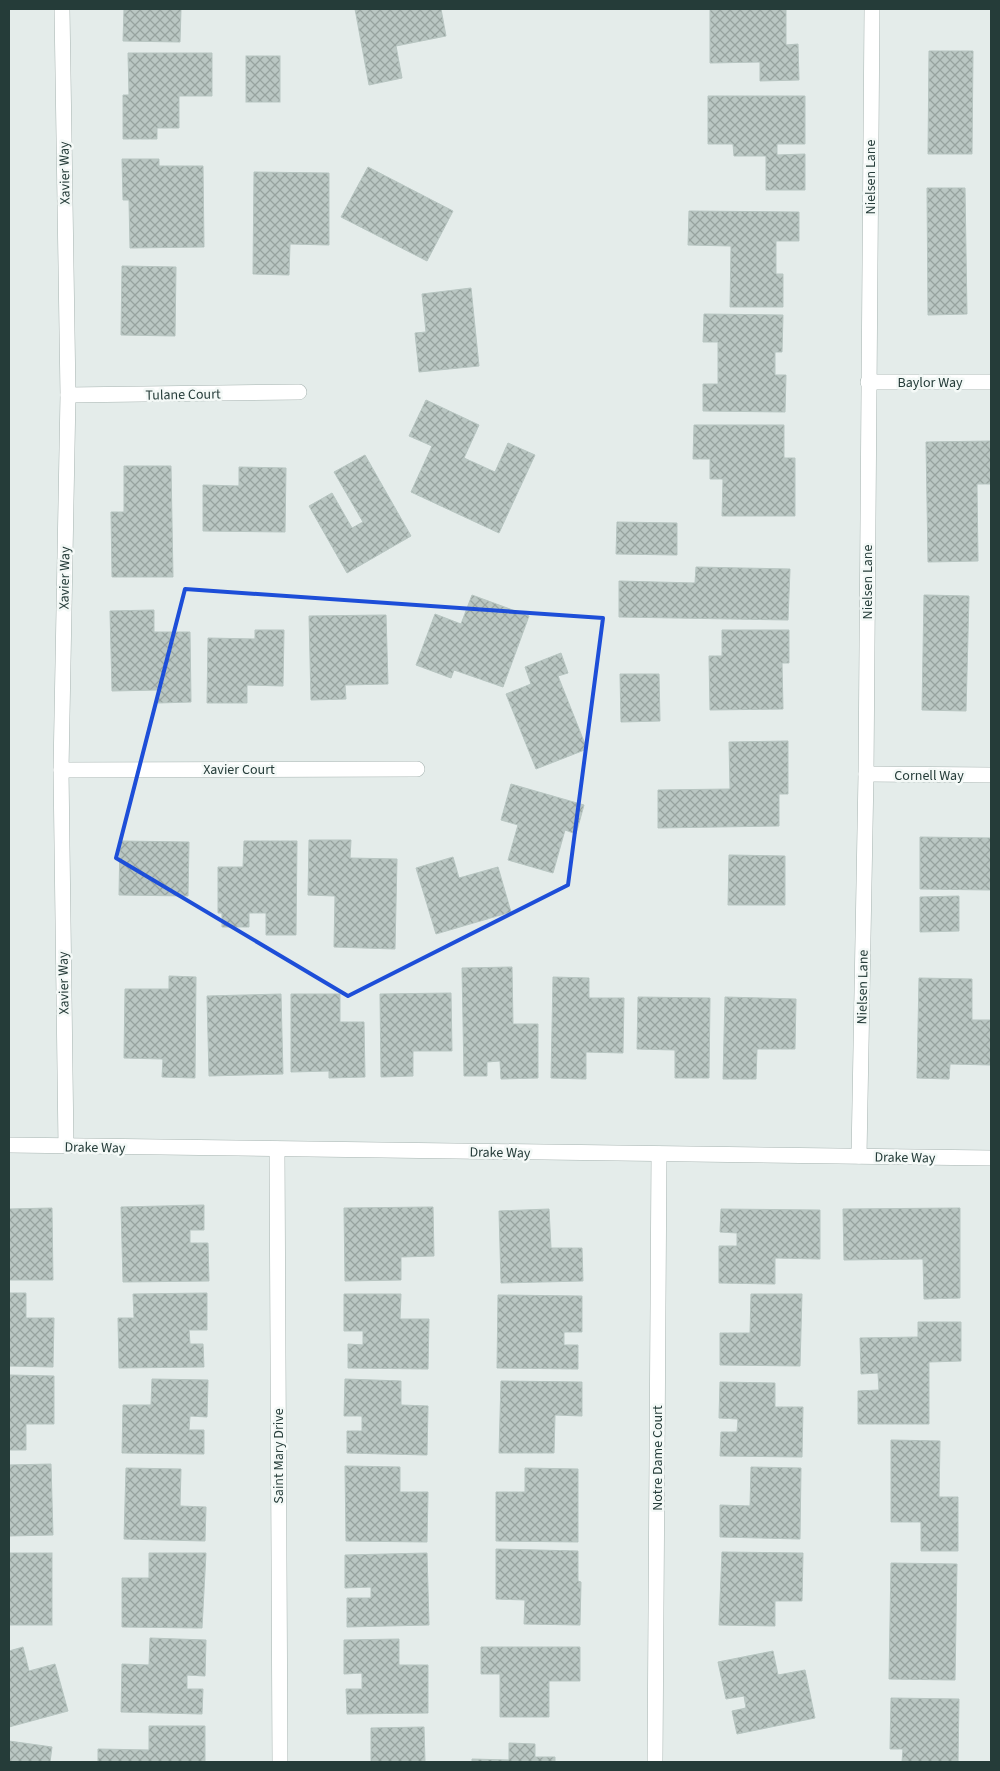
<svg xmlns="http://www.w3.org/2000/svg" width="1000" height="1771" font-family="'Source Sans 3',sans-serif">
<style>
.building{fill:url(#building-cross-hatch);stroke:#b7c5c1}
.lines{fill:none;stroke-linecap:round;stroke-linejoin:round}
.minor-casing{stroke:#a7b4b1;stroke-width:16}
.minor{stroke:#fff;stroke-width:15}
.marked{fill:none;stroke:#1d4ed8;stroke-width:4;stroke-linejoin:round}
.labels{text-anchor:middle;stroke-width:5;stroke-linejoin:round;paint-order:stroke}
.street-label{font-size:14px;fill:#253c39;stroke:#f4f9f7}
</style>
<defs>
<pattern id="building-cross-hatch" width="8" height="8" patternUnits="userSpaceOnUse" patternTransform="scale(1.25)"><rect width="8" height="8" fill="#bac7c3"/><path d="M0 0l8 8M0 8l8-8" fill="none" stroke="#97a39f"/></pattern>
</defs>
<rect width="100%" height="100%" fill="#e4ecea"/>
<g class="building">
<path d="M124,9H181L180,42L123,41Z"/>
<path d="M355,9H441L446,36L396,46L402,78L369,85Z"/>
<path d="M710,9H786V45L798,44L799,80L760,81V62L710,63Z"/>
<path d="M929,51H973L972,154H928Z"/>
<path d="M128,53H212V96H179V128H157V139H123V95H129Z"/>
<rect x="246" y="56" width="34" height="46"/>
<path d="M708,96H805V144H777V155L805,154V190H766V156H734L733,144H708Z"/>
<path d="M122,159H159V166H203L204,247L130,248L129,200H123Z"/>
<path d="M368,167L453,211L427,261L341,217Z"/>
<path d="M254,172L329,173V245L290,244L289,275L253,274Z"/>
<path d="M927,188H965L967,314L928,315Z"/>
<path d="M689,211L799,212V241H776V274H783V307H730L731,246L688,245Z"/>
<path d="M122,266L176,267L175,336L121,335Z"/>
<path d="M471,288L479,366L419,372L415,333L426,332L422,294Z"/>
<path d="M704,314L783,315L782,352H775V375H786L785,412L703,411V384H718V342H703Z"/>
<path d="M426,400L479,425L464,458L495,472L508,443L535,455L499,533L411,492L432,446L409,436Z"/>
<path d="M694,425H784V458H795V516H722L723,479H710V459H693Z"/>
<path d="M991,441V484H977L978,561L928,562L926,442Z"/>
<path d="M365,455L411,536L347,573L309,506L332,493L352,528L363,522L334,472Z"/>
<path d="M124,466H171L173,577H112L111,512H124Z"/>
<path d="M239,467L286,468L285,532L203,531V485L239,486Z"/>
<path d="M617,522L677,523V555L616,554Z"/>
<path d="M696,567L790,569L788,620L619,617V581L695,583Z"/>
<path d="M472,595L529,616L503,687L454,670L451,678L416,665L435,614L461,624Z"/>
<path d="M924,595L969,596L966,711L922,710Z"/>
<path d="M154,610V632H190L191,702L158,703V690L112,691L110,611Z"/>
<path d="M386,615L388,684L345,685L346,699L311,700L309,616Z"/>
<path d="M255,630H284L283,686L247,685V703H207L208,638L255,639Z"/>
<path d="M722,630H789V663H782L783,709L710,710L709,656H722Z"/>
<path d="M561,653L568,673L558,676L587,749L536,769L506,694L531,684L525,667Z"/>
<path d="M620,674H659L660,721L621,722Z"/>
<path d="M788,741V794H779V826L658,828V790L730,789L729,742Z"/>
<path d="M511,784L584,805L576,834L565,830L553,873L508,860L518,825L501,820Z"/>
<path d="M920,837L991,838V890L920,889Z"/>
<path d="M309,840H351L350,858L397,859L395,949L334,947L335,896L308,895Z"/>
<path d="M120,841L189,842L188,896L119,895Z"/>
<path d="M244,841H297L296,935H266V913H249V927H222V913H218V867H243Z"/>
<path d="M729,855L785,856V905H728Z"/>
<path d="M453,857L459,878L498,867L511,912L436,934L416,868Z"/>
<path d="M959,896V931L920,932V897Z"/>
<path d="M512,967L513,1024H538V1078L501,1079L500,1061L487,1062V1076H464L462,968Z"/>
<path d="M169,976L196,977L195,1078L162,1077L163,1059L124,1058L125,989H169Z"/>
<path d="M553,977L589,978V998H624L623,1053L586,1052V1079L551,1078Z"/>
<path d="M919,978L972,979V1020H991V1065L950,1064L949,1079L917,1078Z"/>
<path d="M451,993L452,1051H413V1076L381,1077L380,994Z"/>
<path d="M281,994L283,1074L209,1076L207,996Z"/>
<path d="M291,994H340V1022H364L365,1077L329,1078V1071L291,1072Z"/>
<path d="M638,997L710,998L709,1078H675V1050L637,1049Z"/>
<path d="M725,997L796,999L795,1049H757L756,1079H723Z"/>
<path d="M204,1205V1230H190V1243H208L209,1281L123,1282L121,1207Z"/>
<path d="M433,1207L434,1256L401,1257V1280L345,1281L344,1208Z"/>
<path d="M52,1208L53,1280H9V1209Z"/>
<path d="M960,1208V1298L924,1299L923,1259L844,1260L843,1209Z"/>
<path d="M549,1209L551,1248H582L583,1281L501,1283L499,1211Z"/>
<path d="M721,1209L820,1210V1259L775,1258V1284L719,1283V1246H737V1233L720,1232Z"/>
<path d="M9,1293H26V1318H54L53,1367L9,1366Z"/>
<path d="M207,1293V1330H189L190,1344H203L204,1367L119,1368L118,1318H134L133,1294Z"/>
<path d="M344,1294H401L400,1319H429L428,1369L348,1368V1344L363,1345V1331H344Z"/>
<path d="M751,1294H802L800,1366L720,1365V1333H750Z"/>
<path d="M498,1295L582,1296V1332H564V1345H578V1369L497,1368Z"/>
<path d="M918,1322H961V1361L929,1362V1424H858V1391L879,1390L878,1373L861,1374L860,1338L918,1337Z"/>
<path d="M9,1375L54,1376V1424H26V1450H9Z"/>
<path d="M152,1379L208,1380L207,1417L190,1416L189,1430H204V1454L122,1453L123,1405H151Z"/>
<path d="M345,1379L401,1381V1405L428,1406L427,1455L347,1453V1431H362V1416H344Z"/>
<path d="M501,1381L582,1382V1416L555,1415L554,1453H499Z"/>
<path d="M720,1382L775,1383V1407H803L802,1457L720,1456L721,1432H737L738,1419L719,1418Z"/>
<path d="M891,1440L940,1441L939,1497H958V1551H921V1522H891Z"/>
<path d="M51,1464L53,1535L9,1536V1465Z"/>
<path d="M345,1466L400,1467V1492H428L427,1542L346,1541Z"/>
<path d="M751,1467L801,1468L800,1539L720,1537V1505L750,1506Z"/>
<path d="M126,1468L181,1469L180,1506L206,1507L205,1541L124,1539Z"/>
<path d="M525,1468L578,1469V1542L496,1541V1492H525Z"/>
<path d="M496,1549L578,1551V1581L581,1582L580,1625L524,1624L525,1600L496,1599Z"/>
<path d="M722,1552L803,1553L802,1601H775V1626L719,1625Z"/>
<rect x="9" y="1553" width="43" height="72"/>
<path d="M149,1553H206L202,1628L122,1627V1578H149Z"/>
<path d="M427,1553L429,1625L347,1627V1598H371V1587L345,1588V1555Z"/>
<path d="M891,1563L957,1564L955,1680L889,1679Z"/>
<path d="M150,1638L206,1640L205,1676L187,1675V1689H203L202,1714L121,1712L122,1664L149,1665Z"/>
<path d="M399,1639V1665H428V1713L347,1714L346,1689H362V1673L344,1674V1640Z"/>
<path d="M23,1647L29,1671L55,1664L68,1711L9,1727V1651Z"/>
<path d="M481,1647H580V1681H549V1717H500V1674H481Z"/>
<path d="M773,1651L778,1675L805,1670L815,1718L737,1734L732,1711L746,1708L744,1696L726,1699L718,1662Z"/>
<path d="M891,1698L959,1699L958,1762H902L903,1749H890Z"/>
<path d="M149,1726H205V1762H98V1749L149,1750Z"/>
<path d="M424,1727L425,1762H371V1728Z"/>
<path d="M9,1741L52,1747L50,1762H9Z"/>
<path d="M509,1743L535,1744V1757H555V1762H472V1759L509,1760Z"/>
</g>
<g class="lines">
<defs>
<g id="minor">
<path d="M62,9L68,395L61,770L66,1146"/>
<path d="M868,382H991"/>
<path d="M68,395L299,392"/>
<path d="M61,770L417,769"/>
<path d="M866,774L991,775"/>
<path d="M9,1145L991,1158"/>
<path d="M277,1149L280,1762"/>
<path d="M859,1156L866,774L872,9"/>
<path d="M655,1762L659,1154"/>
</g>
</defs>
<use href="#minor" class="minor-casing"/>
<use href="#minor" class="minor"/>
</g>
<path class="marked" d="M185,589L603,618L568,885L348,996L116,858Z"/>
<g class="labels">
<g class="street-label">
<text transform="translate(64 173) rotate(-91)" y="5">Xavier Way</text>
<text transform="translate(870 177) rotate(-90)" y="5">Nielsen Lane</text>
<text x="930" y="387">Baylor Way</text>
<text transform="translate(183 394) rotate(-1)" y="5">Tulane Court</text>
<text transform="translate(64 578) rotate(-89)" y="5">Xavier Way</text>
<text transform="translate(867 582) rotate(-90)" y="5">Nielsen Lane</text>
<text x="239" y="774">Xavier Court</text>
<text x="929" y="780">Cornell Way</text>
<text transform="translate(63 983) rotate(-91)" y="5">Xavier Way</text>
<text transform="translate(862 987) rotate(-89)" y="5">Nielsen Lane</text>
<text transform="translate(95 1147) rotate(1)" y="5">Drake Way</text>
<text transform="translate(500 1152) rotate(1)" y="5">Drake Way</text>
<text transform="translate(905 1157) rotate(1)" y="5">Drake Way</text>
<text transform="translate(278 1456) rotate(-90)" y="5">Saint Mary Drive</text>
<text transform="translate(657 1458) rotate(-90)" y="5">Notre Dame Court</text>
</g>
</g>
<rect width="1000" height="1771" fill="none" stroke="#253c39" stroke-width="20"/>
</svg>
